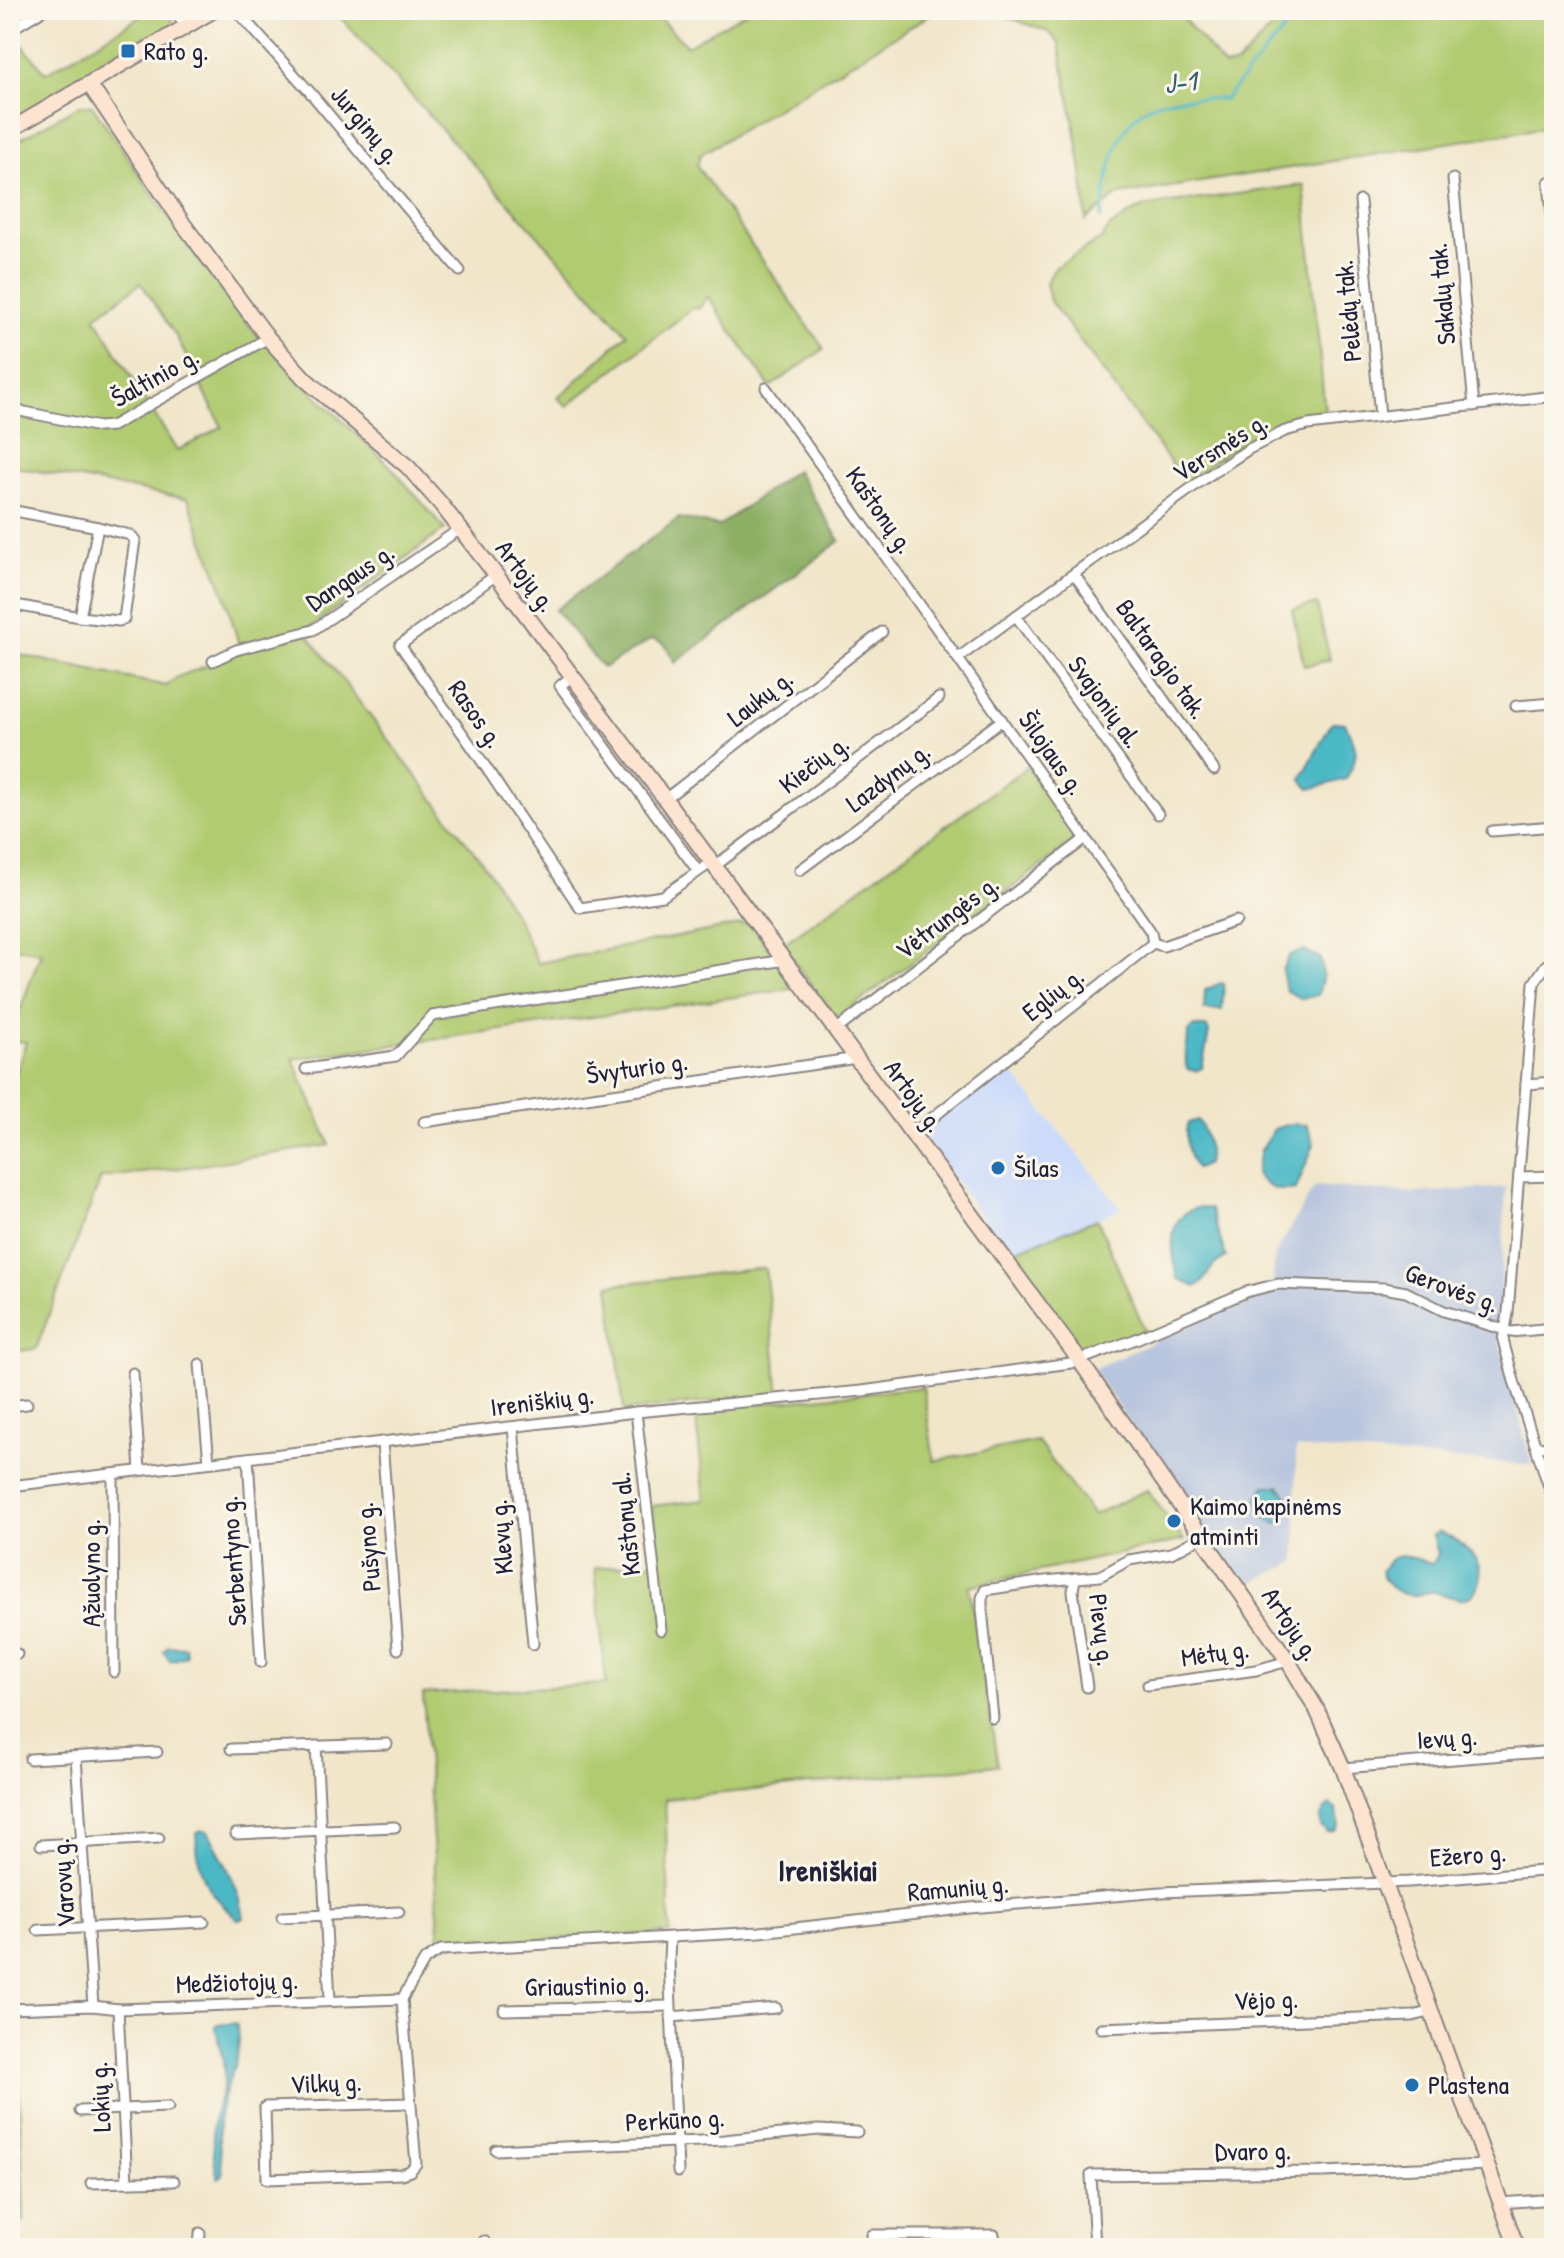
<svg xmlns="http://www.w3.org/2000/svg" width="1564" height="2258" font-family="'Patrick Hand',sans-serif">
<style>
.built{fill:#ccdbfa}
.industrial{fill:#b8c5de}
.green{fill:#b1cb71;stroke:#6a7656;stroke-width:2;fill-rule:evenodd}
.forest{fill:#8caf63;stroke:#57684f;stroke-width:2}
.water{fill:#4bb8c6;stroke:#366d80;stroke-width:2}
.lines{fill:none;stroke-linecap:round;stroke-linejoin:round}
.stream{stroke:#4bb8c6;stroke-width:3}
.minor-casing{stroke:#8a8482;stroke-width:13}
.secondary-casing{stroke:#8a8482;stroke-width:18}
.minor{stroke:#fff;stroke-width:9}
.secondary{stroke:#fde4d1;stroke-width:14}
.poi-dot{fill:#1f6fb2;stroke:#fbf7ec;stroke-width:3}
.labels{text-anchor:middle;stroke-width:6;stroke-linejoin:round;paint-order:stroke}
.poi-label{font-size:26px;fill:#22223b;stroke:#fbf7ec;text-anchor:start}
.street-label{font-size:26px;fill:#22223b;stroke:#fbf7ec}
.water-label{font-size:28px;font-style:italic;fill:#325e73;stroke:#fbf7ec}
.quarter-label{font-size:30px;font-weight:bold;fill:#22223b;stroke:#fbf7ec}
</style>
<rect width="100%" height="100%" fill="#fbf7ec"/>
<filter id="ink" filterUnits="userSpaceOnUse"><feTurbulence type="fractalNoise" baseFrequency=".0125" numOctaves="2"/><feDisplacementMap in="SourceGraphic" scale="16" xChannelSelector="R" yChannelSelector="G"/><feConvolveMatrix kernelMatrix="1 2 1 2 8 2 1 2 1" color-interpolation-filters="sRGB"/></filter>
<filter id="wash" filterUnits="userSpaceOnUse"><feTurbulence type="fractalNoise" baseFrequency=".006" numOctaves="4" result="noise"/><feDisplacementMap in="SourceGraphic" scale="32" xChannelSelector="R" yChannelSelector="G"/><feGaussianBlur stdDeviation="1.8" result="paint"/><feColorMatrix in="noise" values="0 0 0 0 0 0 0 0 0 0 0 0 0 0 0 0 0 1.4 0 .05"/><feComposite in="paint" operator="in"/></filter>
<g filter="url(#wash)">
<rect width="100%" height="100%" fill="#f1e6ca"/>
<path class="built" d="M1005,1064L1122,1209L1007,1254L922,1133L925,1127Z"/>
<path class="industrial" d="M1315,1186L1415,1193L1506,1187L1498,1337L1532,1465L1296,1448V1562L1241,1587L1093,1369L1272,1289L1275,1254Z"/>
<g class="green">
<path d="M152,10H168L173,22L166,32L10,125V34L12,33L46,73Z"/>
<path d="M334,10H651L687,46L750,10H938L700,155L697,166L824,349L770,387L708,297L699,309L693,308L567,406L558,398L627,334Z"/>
<path d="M989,10H1176L1225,67L1237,64L1289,10H1554V126L1118,195L1086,220C1084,160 1069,103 1059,43L1049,32Z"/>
<path d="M80,105H92L184,241L247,323L307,387L390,466L445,529L305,631L488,870L517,919L538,963L749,923L799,988L293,1059L330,1145L181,1168L101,1178L36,1349L10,1352V1092L26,1042L10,1040V1029H13L41,952L10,947V653L166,686L178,677L241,652L225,596L188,499L10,466L12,391L10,383L13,380L10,375V145ZM141,283L177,338L222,427L177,451L95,317Z"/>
<path d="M1304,185L1325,413C1313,416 1300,417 1288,420C1250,434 1217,458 1186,483L1050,301L1046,283L1055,268L1102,238L1110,227L1133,212L1149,206Z"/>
<path d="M1317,604L1330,660L1304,666L1292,610Z"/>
<path d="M1027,767L1075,832L1073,842L839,1017L835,1016L782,945Z"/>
<path d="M1097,1219L1145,1331L1082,1354L1007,1254Z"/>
<path d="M765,1268L779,1394L624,1411L609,1285Z"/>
<path d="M923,1387L934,1461L1037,1441L1093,1515L1147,1490L1184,1540L969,1586L998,1765L665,1799L670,1933L440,1945L423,1694L606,1684L595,1568L658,1562L652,1506L705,1500L695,1410Z"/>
<path d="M10,2014H16L24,2221H10Z"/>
</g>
<path class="forest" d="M796,470L840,541L675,663L665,644L652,639L603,668L555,610L679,518L719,526Z"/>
<g class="water">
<path d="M1332,722L1345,723C1358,748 1360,755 1346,779L1310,789L1301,779Z"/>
<path d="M1304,950L1320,958L1323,975L1318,995L1301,999L1286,990L1282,970L1290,955Z"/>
<path d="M1221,983L1224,984L1222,1010H1204L1205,990Z"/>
<path d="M1194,1027H1207L1209,1032L1202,1068L1195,1071L1187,1069C1183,1060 1188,1044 1188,1033Z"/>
<path d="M1198,1120C1207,1134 1210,1148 1207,1164L1197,1169C1188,1159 1183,1135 1188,1123Z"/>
<path d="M1289,1124L1307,1125L1314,1144L1296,1189C1278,1192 1267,1189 1256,1174L1261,1150L1274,1129Z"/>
<path d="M1202,1207L1210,1209L1212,1214L1226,1257C1204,1268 1212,1278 1195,1287L1178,1279C1172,1252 1163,1213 1202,1207Z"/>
<path d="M1265,1486H1279L1288,1497L1284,1517L1278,1523C1264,1520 1259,1511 1258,1497Z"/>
<path d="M1439,1532C1466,1544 1495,1566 1472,1596C1457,1602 1449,1595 1435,1592C1427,1591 1423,1594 1416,1595C1401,1597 1385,1586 1381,1572C1394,1546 1410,1559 1433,1563L1438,1555L1433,1535Z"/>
<path d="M168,1646L185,1647L186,1656L170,1661L164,1652Z"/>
<path d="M1330,1805L1337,1810L1339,1826L1335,1831L1327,1832L1326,1829L1321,1827C1320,1818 1321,1810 1330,1805Z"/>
<path d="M202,1830L208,1831C223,1860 239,1886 244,1918L238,1920C205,1887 199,1881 196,1833Z"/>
<path d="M236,2023C247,2052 224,2083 220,2111C217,2132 220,2154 223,2175L218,2178C212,2155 211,2132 216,2108C219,2098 224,2088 224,2077C225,2060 218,2044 216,2027L217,2025Z"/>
</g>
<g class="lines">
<path class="stream" d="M1101,218C1109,174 1113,114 1163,101C1182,96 1206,99 1225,99L1301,10"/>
</g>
</g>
<g filter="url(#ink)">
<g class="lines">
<defs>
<g id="minor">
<path d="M173,10L186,26"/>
<path d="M236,10L309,91L460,271"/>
<path d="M10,30L43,10"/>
<path d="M1453,179L1474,406"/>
<path d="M1549,182L1554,237"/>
<path d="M1360,201L1380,416"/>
<path d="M766,388L1110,873L1151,932L1153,943"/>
<path d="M10,409L99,427L112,426L268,338"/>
<path d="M10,510L98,527L80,617L10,604"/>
<path d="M1074,574L1214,770"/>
<path d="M496,575L400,645L477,754L580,908L663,896L712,862"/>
<path d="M1016,616L1158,814"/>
<path d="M80,617L119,621L124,619L135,540L130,535L98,527"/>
<path d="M958,658L1208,476L1249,449L1285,431L1308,425L1554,396"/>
<path d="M213,661L236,650L313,630L460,529"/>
<path d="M572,676L560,686L698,871"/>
<path d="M1516,706L1554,703"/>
<path d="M665,799L882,632"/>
<path d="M1492,831L1554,826"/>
<path d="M715,866L939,698"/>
<path d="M800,870L1002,720"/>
<path d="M1554,965H1546L1534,983L1508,1313L1503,1340L1514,1381L1554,1502"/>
<path d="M836,1030L1086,838"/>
<path d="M306,1069L396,1056L432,1016L785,960"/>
<path d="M1526,1084L1554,1082"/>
<path d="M424,1122L857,1058"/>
<path d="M912,1134L1153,943L1163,946L1236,921"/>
<path d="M1519,1177L1554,1176"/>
<path d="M200,1364L209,1462"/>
<path d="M133,1373L140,1470"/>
<path d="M10,1406L27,1404"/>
<path d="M636,1412L661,1630"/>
<path d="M513,1427L533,1644"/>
<path d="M382,1442L398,1649"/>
<path d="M1536,1447L1554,1446"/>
<path d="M248,1458L261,1662"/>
<path d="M113,1474L114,1672"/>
<path d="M10,1486L636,1412L862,1391L1071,1363L1136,1339L1246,1292L1278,1284L1384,1288L1406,1292L1444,1311L1511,1332L1554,1328"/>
<path d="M1075,1578L1073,1591L1087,1687"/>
<path d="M10,1655L17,1654"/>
<path d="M1148,1685L1256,1670L1288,1661"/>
<path d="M993,1718L982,1609V1598L985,1590L1045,1581L1100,1576L1129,1560L1171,1553L1201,1537"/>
<path d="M316,1746L330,2000"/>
<path d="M231,1749L387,1744"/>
<path d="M76,1757L93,2006"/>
<path d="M30,1759L157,1752"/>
<path d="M1343,1768L1554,1751"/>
<path d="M236,1834L395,1827"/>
<path d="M41,1845L159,1838"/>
<path d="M282,1917L399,1912"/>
<path d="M38,1930L204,1922"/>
<path d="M670,1939L669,1960L678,2172"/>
<path d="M402,1999L416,2164L410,2171L401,2174L267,2179L265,2107L411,2103"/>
<path d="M10,2009L93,2006L118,2009L402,1999L425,1960L441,1950L760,1932L970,1908L1161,1892L1409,1882L1554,1870"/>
<path d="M118,2009L127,2182"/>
<path d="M504,2010L670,2006"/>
<path d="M671,2017L776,2008"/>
<path d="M1101,2028L1413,2016L1433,2011"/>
<path d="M80,2111L168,2107"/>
<path d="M496,2150L724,2140L818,2130L857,2132"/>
<path d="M91,2183L174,2181"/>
<path d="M1501,2203L1554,2199"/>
<path d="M484,2241V2248"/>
<path d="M696,2247V2248"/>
<path d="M199,2248L200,2233"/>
<path d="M873,2248L872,2235H994L997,2248"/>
<path d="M1095,2248L1091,2175L1323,2172L1488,2165"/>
</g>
<g id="secondary">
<path d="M89,84L184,225L268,338L305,379L408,467L440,503L496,575L665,799L1080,1361L1288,1661L1317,1710L1343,1768L1517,2248"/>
<path d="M10,130L214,10"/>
</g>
</defs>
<use href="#minor" class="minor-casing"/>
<use href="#secondary" class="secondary-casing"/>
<use href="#minor" class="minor"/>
<use href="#secondary" class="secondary"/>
</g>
</g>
<g class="poi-dot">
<rect x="120" y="43" width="16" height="16" rx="4"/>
<circle cx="998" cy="1168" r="8"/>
<circle cx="1174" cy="1521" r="8"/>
<circle cx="1412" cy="2085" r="8"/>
</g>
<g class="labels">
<g class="poi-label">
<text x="144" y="60">Rato g.</text>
<text x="1014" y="1177">Šilas</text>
<text x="1190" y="1515">Kaimo kapinėms<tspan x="1190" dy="30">atminti</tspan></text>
<text x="1428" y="2094">Plastena</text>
</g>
<g class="street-label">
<text transform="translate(366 125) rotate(50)" y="9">Jurginų g.</text>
<text transform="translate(1442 294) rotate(-95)" y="9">Sakalų tak.</text>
<text transform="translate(1348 311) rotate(-95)" y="9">Pelėdų tak.</text>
<text transform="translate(155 377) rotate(-29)" y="9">Šaltinio g.</text>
<text transform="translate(1220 447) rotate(-32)" y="9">Versmės g.</text>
<text transform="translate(880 510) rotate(55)" y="9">Kaštonų g.</text>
<text transform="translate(526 576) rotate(53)" y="9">Artojų g.</text>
<text transform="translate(350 577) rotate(-34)" y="9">Dangaus g.</text>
<text transform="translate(1162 659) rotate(55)" y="9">Baltaragio tak.</text>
<text transform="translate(760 698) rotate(-38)" y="9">Laukų g.</text>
<text transform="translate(1105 702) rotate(54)" y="9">Svajonių al.</text>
<text transform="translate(476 714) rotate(55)" y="9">Rasos g.</text>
<text transform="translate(1052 753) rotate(55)" y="9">Šilojaus g.</text>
<text transform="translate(814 764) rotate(-37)" y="9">Kiečių g.</text>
<text transform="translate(888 777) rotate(-37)" y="9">Lazdynų g.</text>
<text transform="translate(947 917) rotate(-37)" y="9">Vėtrungės g.</text>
<text transform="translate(1053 994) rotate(-38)" y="9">Eglių g.</text>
<text transform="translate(637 1068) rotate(-8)" y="9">Švyturio g.</text>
<text transform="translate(914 1096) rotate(54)" y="9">Artojų g.</text>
<text transform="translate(1452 1288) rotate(20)" y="9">Gerovės g.</text>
<text transform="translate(542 1401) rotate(-7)" y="9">Ireniškių g.</text>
<text transform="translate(626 1524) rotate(-96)" y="9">Kaštonų al.</text>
<text transform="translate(501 1537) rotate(-95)" y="9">Klevų g.</text>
<text transform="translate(368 1547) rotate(-95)" y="9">Pušyno g.</text>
<text transform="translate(233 1561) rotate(-94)" y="9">Serbentyno g.</text>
<text transform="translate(91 1573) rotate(-90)" y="9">Ąžuolyno g.</text>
<text transform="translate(1291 1624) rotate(56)" y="9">Artojų g.</text>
<text transform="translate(1102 1630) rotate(83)" y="9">Pievų g.</text>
<text transform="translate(1215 1653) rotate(-8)" y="9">Mėtų g.</text>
<text transform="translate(1447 1738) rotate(-4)" y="9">Ievų g.</text>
<text transform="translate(1468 1855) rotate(-4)" y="9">Ežero g.</text>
<text transform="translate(63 1883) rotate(-94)" y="9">Varovų g.</text>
<text transform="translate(958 1888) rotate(-5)" y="9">Ramunių g.</text>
<text transform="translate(237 1982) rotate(-2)" y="9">Medžiotojų g.</text>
<text transform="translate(587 1986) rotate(-1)" y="9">Griaustinio g.</text>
<text transform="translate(1266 2000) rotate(-2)" y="9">Vėjo g.</text>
<text transform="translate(326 2083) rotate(-2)" y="9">Vilkų g.</text>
<text transform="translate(100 2097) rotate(-93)" y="9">Lokių g.</text>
<text transform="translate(675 2120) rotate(-3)" y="9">Perkūno g.</text>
<text transform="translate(1253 2151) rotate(-1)" y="9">Dvaro g.</text>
</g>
<g class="water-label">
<text transform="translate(1180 82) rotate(-6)" y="10">J-1</text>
</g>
<g class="quarter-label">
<text x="828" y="1881">Ireniškiai</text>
</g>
</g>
<rect width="1564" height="2258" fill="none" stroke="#fbf7ec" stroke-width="40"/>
</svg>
